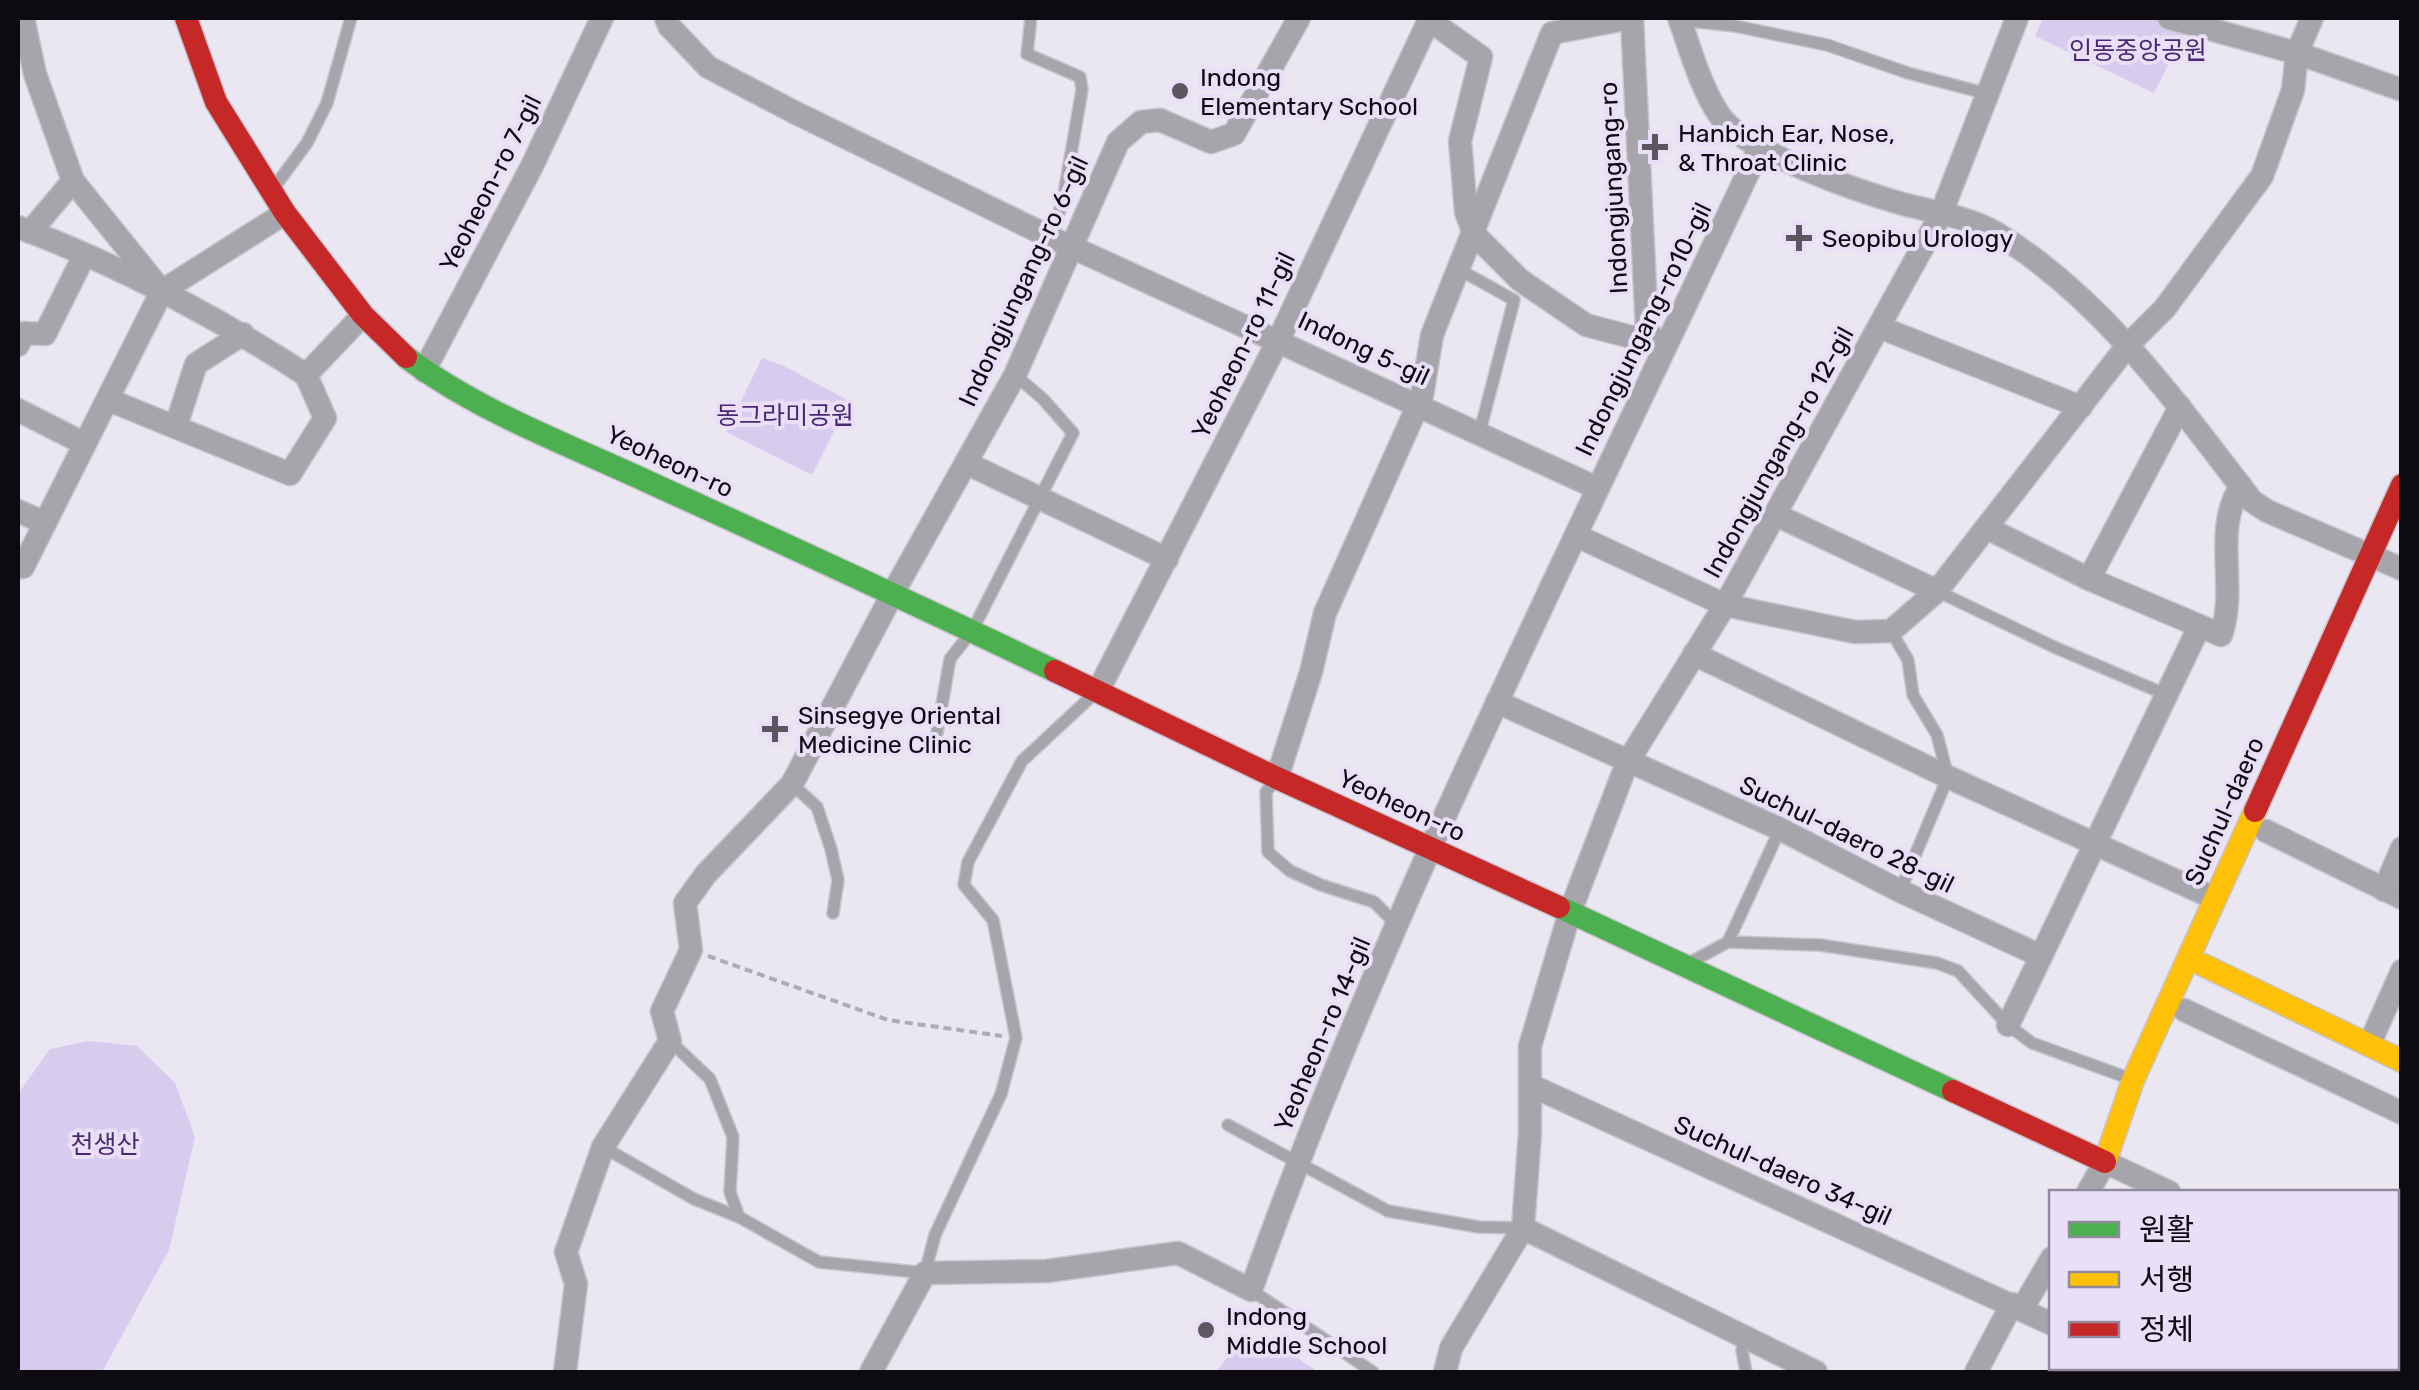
<svg xmlns="http://www.w3.org/2000/svg" width="2419" height="1390" font-family="Rubik,'Noto Sans KR',sans-serif">
<style>
.green{fill:#d8ccee}
.lines{fill:none;stroke-linecap:round;stroke-linejoin:round}
.lane-casing{stroke:#c7c4cd;stroke-width:14}
.street-casing{stroke:#c7c4cd;stroke-width:25}
.fast-casing{stroke:#c7c4cd;stroke-width:25}
.slow-casing{stroke:#c7c4cd;stroke-width:25}
.jam-casing{stroke:#c7c4cd;stroke-width:25}
.path{stroke:#aeabb1;stroke-width:4;stroke-dasharray:8 5;stroke-linecap:butt}
.lane{stroke:#a6a5ab;stroke-width:11}
.street{stroke:#a6a5ab;stroke-width:22}
.fast{stroke:#4caf50;stroke-width:22}
.slow{stroke:#ffc107;stroke-width:22}
.jam{stroke:#c62828;stroke-width:22}
.poi-dot{fill:#5a5760;stroke:#e9e0f8;stroke-width:4}
.labels{text-anchor:middle;stroke-width:8;stroke-linejoin:round;paint-order:stroke}
.park-label{font-size:25px;fill:#4c2776;stroke:#e9e0f8}
.poi-label{font-size:25px;fill:#0d0a12;stroke:#e9e0f8;text-anchor:start}
.street-label{font-size:25px;fill:#0d0a12;stroke:#e9e0f8}
</style>
<rect width="100%" height="100%" fill="#eae6f2"/>
<g class="green">
<path d="M2043,18H2192L2154,93L2035,36Z"/>
<path d="M762,358L784,366L849,401L812,475L726,432Z"/>
<path d="M89,1041L137,1046L175,1083L195,1137L169,1250L102,1372H18V1094L50,1049Z"/>
<path d="M1266,1336L1318,1372H1216L1238,1343Z"/>
</g>
<g class="lines">
<defs>
<g id="lane">
<path d="M1031,18L1027,54L1080,77L1082,90L1064,194L1052,238"/>
<path d="M1680,20L1735,26L1827,45L1908,73L1988,94"/>
<path d="M273,189L307,143L327,103L351,18"/>
<path d="M1460,270L1514,300L1480,431"/>
<path d="M1937,591L2054,647L2167,695"/>
<path d="M1891,631L1908,660L1913,695L1937,735L1948,777L1900,891"/>
<path d="M934,750L950,659L972,631L1073,433L1043,399L1015,375"/>
<path d="M1274,782L1266,792L1268,852L1290,871L1321,885L1374,902L1398,926"/>
<path d="M792,784L817,807L831,849L838,880L833,913"/>
<path d="M1728,942L1780,829"/>
<path d="M1689,963L1728,942L1820,945L1937,963L1958,971L2008,1025L2032,1043L2131,1079"/>
<path d="M670,1041L710,1079L733,1137L730,1192L739,1217"/>
<path d="M1228,1125L1388,1211L1479,1227L1523,1228"/>
<path d="M603,1147L694,1199L739,1217L819,1262L925,1273L935,1235L1001,1094L1016,1038L993,920L964,885L968,862L1022,761L1093,695"/>
<path d="M1251,1290L1373,1372"/>
<path d="M1746,1372L1742,1350L1746,1338"/>
</g>
<g id="street">
<path d="M23,18L35,74L73,181L156,284"/>
<path d="M666,18L669,26L708,67L794,112L1052,238L1597,488"/>
<path d="M1632,18L1647,330L1661,349"/>
<path d="M1679,18C1690,48 1701,89 1720,116C1747,153 1857,191 1903,204C1933,212 1969,217 1996,233C2102,297 2178,405 2252,501L2267,511L2402,569"/>
<path d="M2169,18L2297,53L2402,90"/>
<path d="M1429,20L1481,57L1460,141L1466,212L1474,234L1520,280L1586,325L1658,344"/>
<path d="M18,227C119,265 215,316 306,375L363,315"/>
<path d="M30,232L73,181"/>
<path d="M1879,327L2081,407"/>
<path d="M18,345L24,333L45,334L84,256"/>
<path d="M424,371L532,166L602,18"/>
<path d="M109,400L290,474L325,418L306,375"/>
<path d="M18,410L85,444"/>
<path d="M176,426L196,364L243,334"/>
<path d="M966,463L1167,559"/>
<path d="M18,511L45,523L23,567"/>
<path d="M1776,515L1937,591"/>
<path d="M45,523L162,291L285,213"/>
<path d="M1987,528L2089,579L2221,635C2238,587 2212,530 2241,486"/>
<path d="M1577,536L1725,605L1855,632L1891,631L1937,591L2128,345L2165,308L2262,176L2293,90L2297,53L2312,18"/>
<path d="M2089,579L2180,407"/>
<path d="M1694,654L1948,777L2214,898"/>
<path d="M1098,691L1279,339L1430,18"/>
<path d="M1497,702L1780,829L1900,891L2041,956"/>
<path d="M1277,778L1311,672L1325,613L1422,396L1432,335L1552,33L1631,18"/>
<path d="M2266,831L2402,898"/>
<path d="M2384,890L2402,848"/>
<path d="M2184,1010L2402,1113"/>
<path d="M2008,1025L2199,627"/>
<path d="M2369,1045L2402,971"/>
<path d="M1530,1085L2052,1324"/>
<path d="M2088,1192L2105,1162L2169,1192"/>
<path d="M1523,1228L1816,1372"/>
<path d="M2396,1300L2402,1303"/>
<path d="M2022,1309L2052,1258"/>
<path d="M2142,1368L2152,1372"/>
<path d="M565,1372L576,1284L566,1252L603,1147L670,1041L662,1011L691,950L685,903L706,874L792,784L893,593L1015,375L1118,142L1141,122L1160,120L1211,142L1234,134L1299,18"/>
<path d="M871,1372L925,1273L1047,1271L1178,1253L1251,1290C1391,897 1584,525 1760,147"/>
<path d="M1445,1372L1451,1348L1523,1228L1530,1132V1046L1570,912L1627,763L1725,605L1941,214L2017,18"/>
<path d="M1976,1372L2012,1304"/>
</g>
<g id="fast">
<path d="M406,357C480,413 572,446 655,485C789,546 922,607 1055,671"/>
<path d="M1559,907L1953,1091"/>
</g>
<g id="slow">
<path d="M2203,965L2402,1061"/>
<path d="M2105,1162L2133,1080L2255,811"/>
</g>
<g id="jam">
<path d="M186,18L216,102L285,213L363,315L406,357"/>
<path d="M1055,671L1277,778L1559,907"/>
<path d="M2255,811L2402,485"/>
<path d="M1953,1091L2105,1162"/>
</g>
</defs>
<use href="#lane" class="lane-casing"/>
<use href="#street" class="street-casing"/>
<use href="#fast" class="fast-casing"/>
<use href="#slow" class="slow-casing"/>
<use href="#jam" class="jam-casing"/>
<path class="path" d="M708,956L888,1020L1002,1036"/>
<use href="#lane" class="lane"/>
<use href="#street" class="street"/>
<use href="#fast" class="fast"/>
<use href="#slow" class="slow"/>
<use href="#jam" class="jam"/>
</g>
<g class="poi-dot">
<circle cx="1180" cy="91" r="10"/>
<path d="M1650 132h10v10h10v10h-10v10h-10v-10h-10v-10h10z"/>
<path d="M1794 223h10v10h10v10h-10v10h-10v-10h-10v-10h10z"/>
<path d="M770 714h10v10h10v10h-10v10h-10v-10h-10v-10h10z"/>
<circle cx="1206" cy="1330" r="10"/>
</g>
<g class="labels">
<g class="park-label">
<text x="2138" y="59">인동중앙공원</text>
<text x="785" y="424">동그라미공원</text>
<text x="105" y="1153">천생산</text>
</g>
<g class="poi-label">
<text x="1200" y="86">Indong<tspan x="1200" dy="29">Elementary School</tspan></text>
<text x="1678" y="142">Hanbich Ear, Nose,<tspan x="1678" dy="29">&amp; Throat Clinic</tspan></text>
<text x="1822" y="247">Seopibu Urology</text>
<text x="798" y="724">Sinsegye Oriental<tspan x="798" dy="29">Medicine Clinic</tspan></text>
<text x="1226" y="1325">Indong<tspan x="1226" dy="29">Middle School</tspan></text>
</g>
<g class="street-label">
<text transform="translate(490 183) rotate(-63)" y="9">Yeoheon-ro 7-gil</text>
<text transform="translate(1613 188) rotate(-93)" y="9">Indongjungang-ro</text>
<text transform="translate(1023 281) rotate(-65)" y="9">Indongjungang-ro 6-gil</text>
<text transform="translate(1643 329) rotate(-64)" y="9">Indongjungang-ro10-gil</text>
<text transform="translate(1243 345) rotate(-64)" y="9">Yeoheon-ro 11-gil</text>
<text transform="translate(1364 348) rotate(25)" y="9">Indong 5-gil</text>
<text transform="translate(1778 452) rotate(-61)" y="9">Indongjungang-ro 12-gil</text>
<text transform="translate(670 461) rotate(25)" y="9">Yeoheon-ro</text>
<text transform="translate(1402 805) rotate(25)" y="9">Yeoheon-ro</text>
<text transform="translate(2224 811) rotate(-66)" y="9">Suchul-daero</text>
<text transform="translate(1847 834) rotate(26)" y="9">Suchul-daero 28-gil</text>
<text transform="translate(1322 1034) rotate(-67)" y="9">Yeoheon-ro 14-gil</text>
<text transform="translate(1783 1170) rotate(24)" y="9">Suchul-daero 34-gil</text>
</g>
</g>
<rect width="2419" height="1390" fill="none" stroke="#0d0a12" stroke-width="40"/>
<rect x="2049" y="1190" width="350" height="180" fill="#e9e0f8" stroke="#918a9c" stroke-width="2.5"/>
<rect x="2069" y="1222" width="50" height="15" fill="#4caf50" stroke="#918a9c" stroke-width="2.5"/>
<text x="2139" y="1240" font-size="30" fill="#0d0a12">원활</text>
<rect x="2069" y="1272" width="50" height="15" fill="#ffc107" stroke="#918a9c" stroke-width="2.5"/>
<text x="2139" y="1290" font-size="30" fill="#0d0a12">서행</text>
<rect x="2069" y="1322" width="50" height="15" fill="#c62828" stroke="#918a9c" stroke-width="2.5"/>
<text x="2139" y="1340" font-size="30" fill="#0d0a12">정체</text>
</svg>
